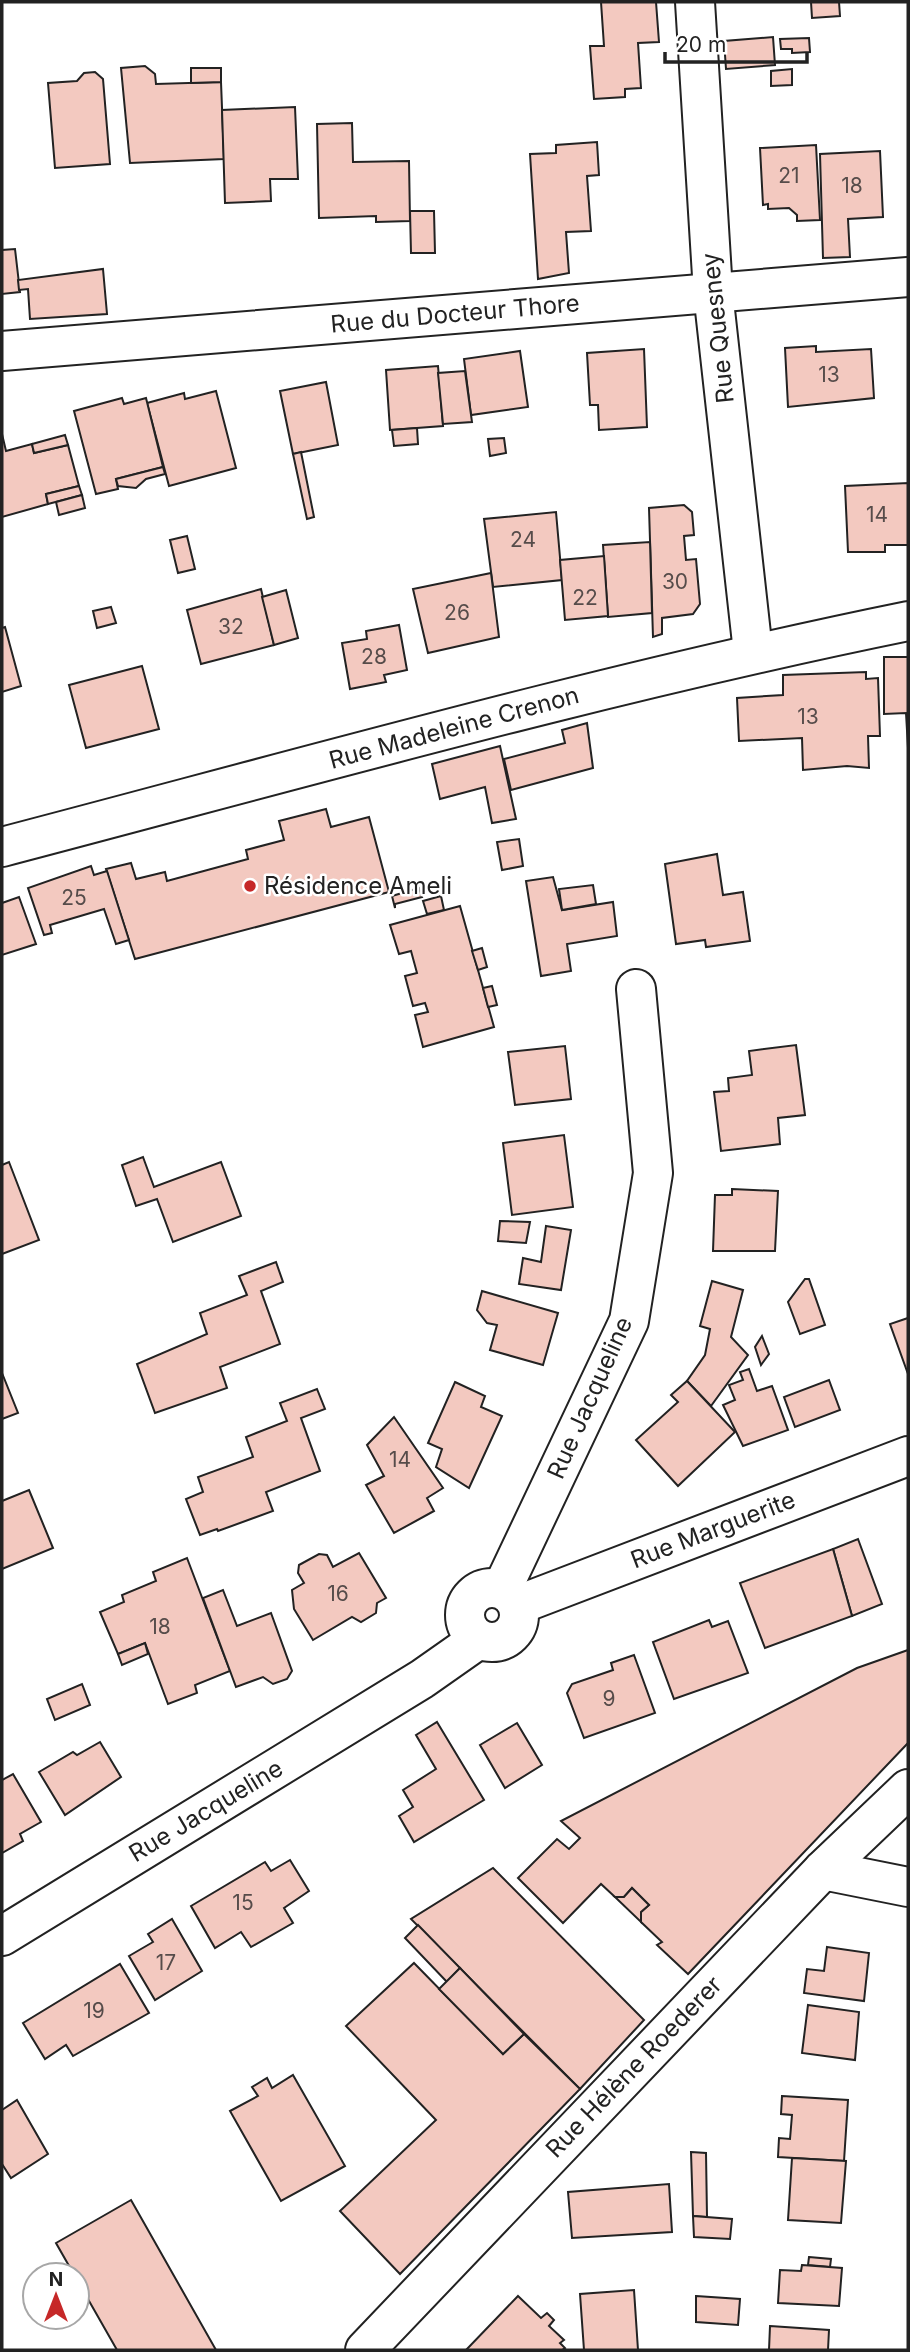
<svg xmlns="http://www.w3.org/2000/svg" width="910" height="2352" font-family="Inter,sans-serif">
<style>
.building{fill:#f3c9c0;stroke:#222;stroke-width:2}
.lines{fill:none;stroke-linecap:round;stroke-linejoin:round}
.street-casing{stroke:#222;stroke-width:42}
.street{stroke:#fff;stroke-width:38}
.poi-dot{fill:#c62828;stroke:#fff;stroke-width:2.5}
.labels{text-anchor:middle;stroke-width:5;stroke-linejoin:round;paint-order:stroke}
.number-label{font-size:21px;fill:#564c4a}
.street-label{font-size:24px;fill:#222;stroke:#fff}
.poi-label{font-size:24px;fill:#222;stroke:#fff;text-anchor:start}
</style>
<rect width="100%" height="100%" fill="#fff"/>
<g class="building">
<path d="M601,2H656L659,42L638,43L641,88L625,89V97L594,99L590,46H604Z"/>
<path d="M811,2H839L840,16L812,18Z"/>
<path d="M773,37L775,65L726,69L724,41Z"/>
<path d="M809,38L810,52L792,53V49H781L780,39Z"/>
<path d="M145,66L155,74L156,84L221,82L224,159L130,163L121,68Z"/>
<path d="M191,68H221V82L191,83Z"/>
<path d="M792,69V85L771,86V71Z"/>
<path d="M95,72L103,79L110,164L55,168L48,83L77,81L84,73Z"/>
<path d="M295,107L298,179H270L271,201L225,203L222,110Z"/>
<path d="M352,123L353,162L409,161L410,221L376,222V216L319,218L317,124Z"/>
<path d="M597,142L599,175L587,176L591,231L566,232L569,273L538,279L530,154L556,153V145Z"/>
<path d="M816,145L820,220L797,221V215L789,208L768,209V204L763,205L760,148Z"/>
<path d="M880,151L883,217L848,219L850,257L823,258L820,154Z"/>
<path d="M410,211H434L435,253H411Z"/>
<path d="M15,249L20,292L2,294V250Z"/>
<path d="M103,269L107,314L30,319L28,289L19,290L18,280Z"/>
<path d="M816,346V352L871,349L874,398L788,407L785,348Z"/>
<path d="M644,349L647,427L599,430L598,405H590L587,353Z"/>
<path d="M520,351L528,407L471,415L464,359Z"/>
<path d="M438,366L443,426L390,430L386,370Z"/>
<path d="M465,371L472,422L443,424L438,373Z"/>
<path d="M326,382L338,445L293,454L280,391Z"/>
<path d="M216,391L236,468L169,486L147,403L184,393L185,399Z"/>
<path d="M122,398L124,404L146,398L163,467L116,479L118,489L96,494L74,411Z"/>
<path d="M417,428L418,444L394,446L392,430Z"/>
<path d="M2,434L6,451L32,444L34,453L68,445L79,486L46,494L48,504L2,517Z"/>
<path d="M65,435L68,445L34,453L32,444Z"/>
<path d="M504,438L506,453L490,456L488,439Z"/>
<path d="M301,452L314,517L307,519L293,454Z"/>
<path d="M163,467L165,474L146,479L136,488L118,486L116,479Z"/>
<path d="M908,483V545H885V552H848L845,486Z"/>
<path d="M79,486L82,495L48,504L46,494Z"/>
<path d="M82,495L85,508L59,515L56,502Z"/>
<path d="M684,505L692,512L694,535L684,536L686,560L696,559L700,604L693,614L662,618V634L653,637L649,508Z"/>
<path d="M556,512L562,580L493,587L484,519Z"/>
<path d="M187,536L195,569L178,573L170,540Z"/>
<path d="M650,542L652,613L608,617L603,545Z"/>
<path d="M604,556L608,616L565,620L560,560Z"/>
<path d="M491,573L499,637L428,653L413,589Z"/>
<path d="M261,589L274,645L201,664L187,610Z"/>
<path d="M286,590L298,638L274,645L262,597Z"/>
<path d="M111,607L116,623L97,628L93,611Z"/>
<path d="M399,625L407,670L384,675L386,682L350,689L342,643L367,639L366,631Z"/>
<path d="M5,627L21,686L2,692V628Z"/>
<path d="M884,657H908V748L906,713L884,714Z"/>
<path d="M142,666L159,729L86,748L69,685Z"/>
<path d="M866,672V679L878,678L880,736H868L869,768L847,766L803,770L802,738L739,741L737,698L783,695V675Z"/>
<path d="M587,723L593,768L511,790L504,759L565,743L562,730Z"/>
<path d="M500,746L516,819L492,823L485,787L440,799L432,764Z"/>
<path d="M326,809L331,827L369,817L389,892L135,959L106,869L131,863L136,879L165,872L167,881L248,859L246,850L284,840L279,821Z"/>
<path d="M519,839L523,866L502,870L497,842Z"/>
<path d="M717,854L723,895L743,892L750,941L706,947L705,940L676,944L665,864Z"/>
<path d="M91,866L94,875L107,871L129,940L116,944L104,909L50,925L52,933L44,935L28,888Z"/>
<path d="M553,877L562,910L613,902L617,936L567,944L571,971L541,976L526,881Z"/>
<path d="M593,885L596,904L562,910L559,889Z"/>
<path d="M419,888L422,897L395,904V908L392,896Z"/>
<path d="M441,896L444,910L427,914L423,901Z"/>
<path d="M19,897L36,944L2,955V903Z"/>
<path d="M460,906L494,1027L423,1047L415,1015L428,1012L425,1003L413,1006L405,976L417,973L411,951L399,954L390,925Z"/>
<path d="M482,948L487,967L478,970L472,951Z"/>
<path d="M492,986L497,1005L488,1007L483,988Z"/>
<path d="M796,1045L805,1115L778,1118L780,1144L721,1151L714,1092L729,1091L728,1078L752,1075L749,1051Z"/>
<path d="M565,1046L571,1099L515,1105L508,1052Z"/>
<path d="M564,1135L573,1207L512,1215L503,1143Z"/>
<path d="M143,1157L154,1187L221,1162L241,1216L173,1242L157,1199L136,1206L122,1165Z"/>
<path d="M9,1162L39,1240L2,1254V1165Z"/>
<path d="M732,1189L778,1191L775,1251H713L715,1195H732Z"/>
<path d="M500,1221L530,1222L526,1243L498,1241Z"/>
<path d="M546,1226L571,1230L561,1290L519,1284L523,1258L541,1262Z"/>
<path d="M276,1262L283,1282L261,1291L280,1344L220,1367L227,1388L155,1413L137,1364L207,1334L200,1313L247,1295L239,1276Z"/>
<path d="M805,1279H809L825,1325L800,1334L788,1302Z"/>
<path d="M712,1281L743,1290L731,1337L748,1355L711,1406L687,1381L705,1355L710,1329L700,1326Z"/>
<path d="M482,1291L558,1313L543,1365L490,1350L497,1325L487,1323L477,1310Z"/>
<path d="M908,1318V1374L890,1324Z"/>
<path d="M762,1336L769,1354L761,1365L755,1347Z"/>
<path d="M749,1369L757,1391L772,1386L788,1430L743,1446L723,1405L735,1400L729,1385L743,1380L740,1372Z"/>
<path d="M2,1373L18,1413L2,1419Z"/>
<path d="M829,1380L840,1410L795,1427L784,1397Z"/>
<path d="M687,1381L735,1432L678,1486L636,1440L678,1402L671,1395Z"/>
<path d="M455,1382L485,1396L481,1407L502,1416L469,1488L436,1467L442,1449L428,1443Z"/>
<path d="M317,1389L325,1409L301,1418L320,1471L266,1492L273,1511L218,1531L217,1529L200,1535L186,1499L203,1492L198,1477L253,1457L246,1437L287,1421L280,1403Z"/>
<path d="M394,1417L443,1488L427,1498L434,1511L394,1533L366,1485L384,1476L367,1445Z"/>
<path d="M29,1490L53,1548L2,1569V1501Z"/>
<path d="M858,1539L882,1604L852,1616L833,1549Z"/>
<path d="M833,1549L852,1616L765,1648L740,1583Z"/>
<path d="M359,1553L386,1598L377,1603L376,1613L361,1622L352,1617L313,1640L294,1609L292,1590L304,1583L298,1573L299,1565L319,1554L327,1555L333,1567Z"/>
<path d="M187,1558L230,1671L195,1685L197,1693L168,1704L145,1643L118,1654L100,1612L124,1602L122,1595L156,1581L153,1572Z"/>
<path d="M223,1590L237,1626L271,1613L292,1671L287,1679L273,1684L263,1677L236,1687L203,1598Z"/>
<path d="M709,1620L712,1627L728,1621L748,1673L674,1699L653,1642Z"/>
<path d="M145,1643L148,1654L122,1665L118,1654Z"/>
<path d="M908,1650V1743L688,1974L657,1945L662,1942L641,1922V1912L649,1905L632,1888L624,1897H615L601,1884L563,1923L518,1878L557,1839L569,1849L580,1838L561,1821L857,1668Z"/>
<path d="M634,1655L655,1713L584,1738L567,1693L572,1684L613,1670L611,1663Z"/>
<path d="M82,1684L90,1705L55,1720L47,1699Z"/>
<path d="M437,1722L484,1800L414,1842L399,1816L413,1807L403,1790L436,1769L416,1735Z"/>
<path d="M517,1723L542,1765L505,1788L480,1745Z"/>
<path d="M100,1742L121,1777L65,1815L39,1772L73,1752L77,1755Z"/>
<path d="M13,1774L41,1822L20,1834L23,1841L2,1853V1780Z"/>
<path d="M290,1860L309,1891L284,1908L293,1923L251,1947L241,1932L215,1948L191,1906L265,1862L271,1871Z"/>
<path d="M493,1868L644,2020L580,2089L411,1919Z"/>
<path d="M632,1888L649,1905L641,1912V1922L615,1897H624Z"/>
<path d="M172,1919L202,1971L155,2000L129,1956L153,1942L148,1934Z"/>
<path d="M418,1925L460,1968L447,1982L405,1938Z"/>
<path d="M827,1947L869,1953L864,2001L804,1993L807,1969L824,1971Z"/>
<path d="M414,1963L503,2054L524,2034L580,2089L400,2274L340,2211L436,2120L346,2026Z"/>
<path d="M120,1964L149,2013L73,2056L66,2045L45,2059L23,2023Z"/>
<path d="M460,1968L524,2034L503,2054L439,1989Z"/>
<path d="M808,2005L859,2012L855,2060L802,2053Z"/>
<path d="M293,2075L345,2166L281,2201L230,2111L258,2096L252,2087L267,2078L272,2088Z"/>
<path d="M782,2096L848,2100L844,2161L778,2157L779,2138L790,2139L792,2115L781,2114Z"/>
<path d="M17,2100L48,2154L11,2178L2,2164V2110Z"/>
<path d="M691,2152L706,2153L707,2217L693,2216Z"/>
<path d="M792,2158L846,2161L841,2223L788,2220Z"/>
<path d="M669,2184L672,2232L572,2238L568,2192Z"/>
<path d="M131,2200L216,2350H117L56,2243Z"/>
<path d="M693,2216L732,2219L730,2239L694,2237Z"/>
<path d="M809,2257L831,2259L830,2267L808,2265Z"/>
<path d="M802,2265L842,2268L839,2306L778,2303L780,2270L801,2271Z"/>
<path d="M634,2290L638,2350H584L580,2294Z"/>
<path d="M518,2296L541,2318L547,2313L554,2320L549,2326L564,2340L560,2343L565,2348L562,2350H466Z"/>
<path d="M696,2296L740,2299L738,2325L696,2322Z"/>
<path d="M770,2326L829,2330L828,2350H769Z"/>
</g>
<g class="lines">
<defs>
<g id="street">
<path d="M695,2L713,292L753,652"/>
<path d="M2,351L908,277"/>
<path d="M2,847C303,768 603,683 908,621"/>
<circle cx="492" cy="1615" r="27"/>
<path d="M502,1589L629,1321L653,1173L636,989"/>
<path d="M518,1605L908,1456"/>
<path d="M823,1870L908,1887"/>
<path d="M2,1936L422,1679L479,1639"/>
<path d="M365,2350L823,1870L908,1789"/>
</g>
</defs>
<use href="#street" class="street-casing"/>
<use href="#street" class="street"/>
</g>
<circle class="poi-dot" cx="250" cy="886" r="7"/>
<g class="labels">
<g class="number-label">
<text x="789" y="183">21</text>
<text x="852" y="193">18</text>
<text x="829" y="382">13</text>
<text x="877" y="522">14</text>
<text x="523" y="547">24</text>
<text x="675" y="589">30</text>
<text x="585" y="605">22</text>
<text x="457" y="620">26</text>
<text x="231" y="634">32</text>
<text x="374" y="664">28</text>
<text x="808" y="724">13</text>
<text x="74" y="905">25</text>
<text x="400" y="1467">14</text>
<text x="338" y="1601">16</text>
<text x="160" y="1634">18</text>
<text x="609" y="1706">9</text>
<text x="243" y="1910">15</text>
<text x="166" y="1970">17</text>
<text x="94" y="2018">19</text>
</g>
<g class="street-label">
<text transform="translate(455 314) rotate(-5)" y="8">Rue du Docteur Thore</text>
<text transform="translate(718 328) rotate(-96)" y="8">Rue Quesney</text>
<text transform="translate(454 728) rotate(-15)" y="8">Rue Madeleine Crenon</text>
<text transform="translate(590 1398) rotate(-66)" y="8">Rue Jacqueline</text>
<text transform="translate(713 1530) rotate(-21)" y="8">Rue Marguerite</text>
<text transform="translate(206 1811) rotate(-31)" y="8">Rue Jacqueline</text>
<text transform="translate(634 2067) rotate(-46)" y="8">Rue Hélène Roederer</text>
</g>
<g class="poi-label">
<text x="264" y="894">Résidence Ameli</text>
</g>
</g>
<rect width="910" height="2352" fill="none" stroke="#222222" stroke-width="7"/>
<g transform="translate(56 2296)"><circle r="33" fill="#ffffff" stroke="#a7a7a7" stroke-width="2"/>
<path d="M0-5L12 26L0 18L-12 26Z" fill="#c62828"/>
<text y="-10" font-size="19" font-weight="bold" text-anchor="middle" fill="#222222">N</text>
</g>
<path d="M665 52v10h142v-10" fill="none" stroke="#222222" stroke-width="3.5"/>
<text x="676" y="52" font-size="21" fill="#222222" stroke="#ffffff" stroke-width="5" paint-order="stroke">20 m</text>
</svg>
